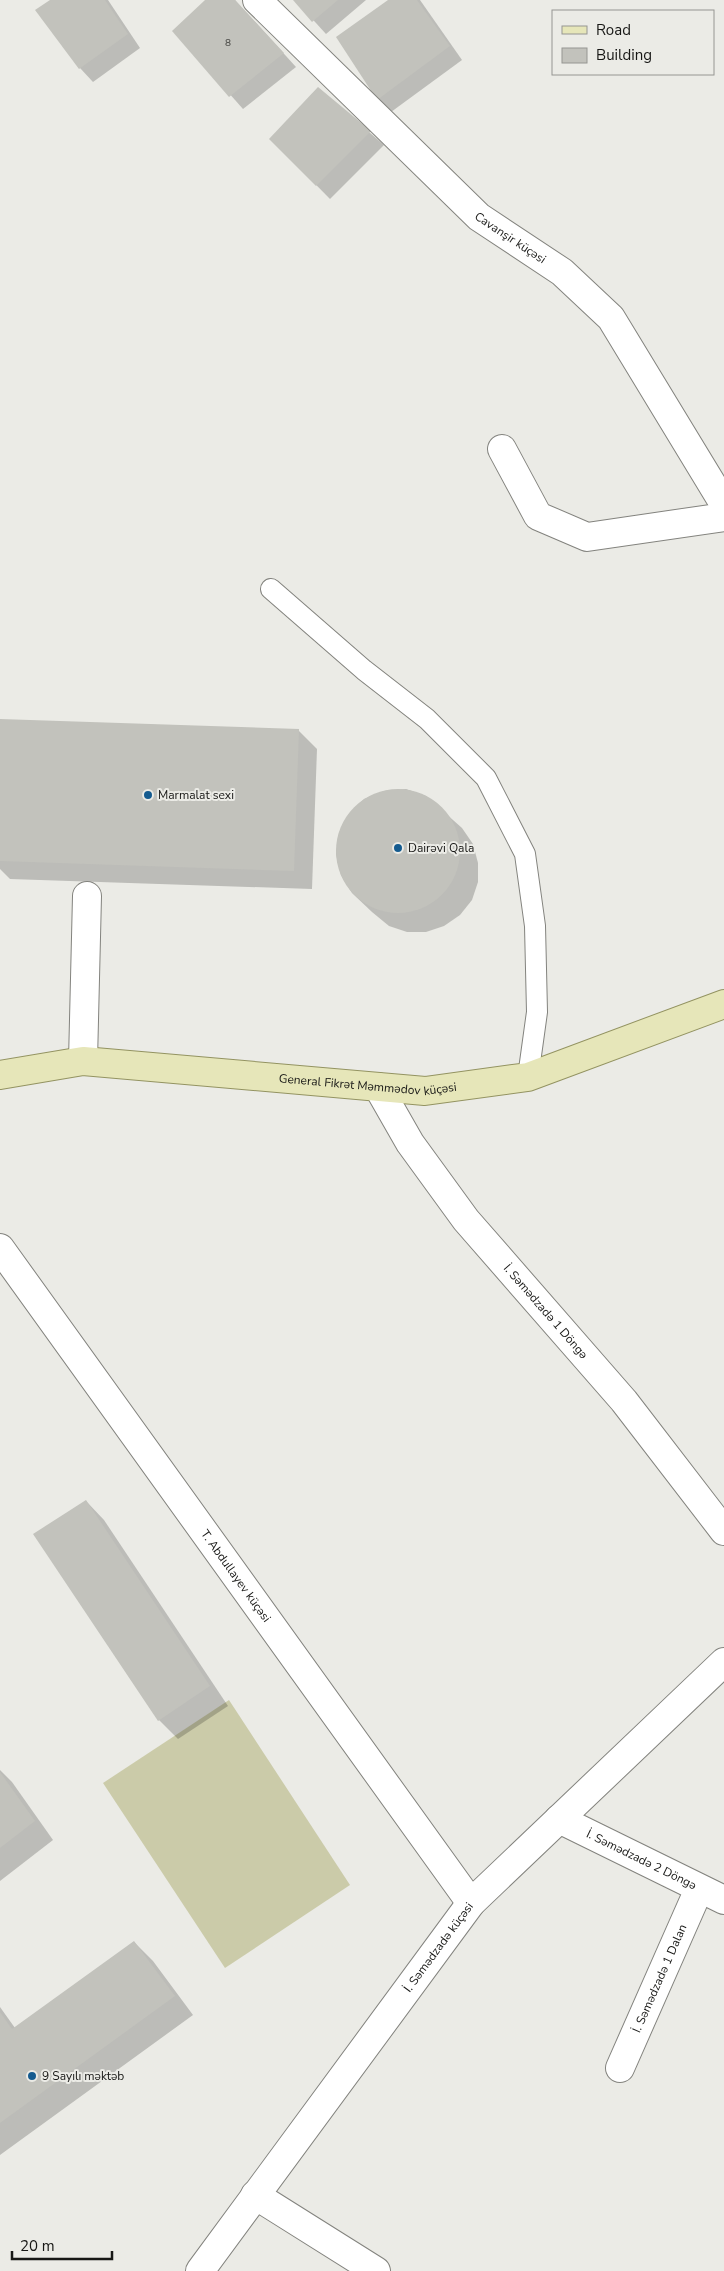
<svg xmlns="http://www.w3.org/2000/svg" width="724" height="2271" font-family="'Nunito Sans',sans-serif">
<style>
.pitch{fill:#cbcba9}
.shadow{fill:#0003}
.building{fill:#c2c2bc}
.lines{fill:none;stroke-linecap:round;stroke-linejoin:round}
.lane-casing{stroke:#83837e;stroke-width:22}
.street-casing{stroke:#83837e;stroke-width:30}
.secondary-casing{stroke:#83837e;stroke-width:30}
.primary-casing{stroke:#939361;stroke-width:30}
.lane{stroke:#fff;stroke-width:20}
.street{stroke:#fff;stroke-width:28}
.secondary{stroke:#fff;stroke-width:28}
.primary{stroke:#e6e6b9;stroke-width:28}
.poi-dot{fill:#155b8f;stroke:#ebebe6;stroke-width:2}
.labels{text-anchor:middle;stroke-width:4;stroke-linejoin:round;paint-order:stroke}
.number-label{font-size:10px;fill:#42423f}
.street-label{font-size:12px;fill:#171715;stroke:#ebebe6}
.poi-label{font-size:12px;fill:#171715;stroke:#ebebe6;text-anchor:start}
</style>
<rect width="100%" height="100%" fill="#ebebe6"/>
<path class="pitch" d="M229,1700L350,1885L225,1968L103,1783Z"/>
<g class="shadow">
<path d="M52,0H108L140,48L93,82L80,68Z"/>
<path d="M207,0H235L296,67L243,109L174,31Z"/>
<path d="M295,0H366L326,34Z"/>
<path d="M390,0H420L462,60L391,112L378,99Z"/>
<path d="M318,88L384,145L330,199L271,139Z"/>
<path d="M0,720L298,730L317,749L312,889L10,879L0,869Z"/>
<path d="M406,789L426,796L462,828L473,844L478,863V882L472,900L460,915L444,926L426,932H407L389,926L372,912L352,893L341,875L336,854L339,833L349,814L364,799L384,791Z"/>
<path d="M86,1501L104,1520L228,1706L178,1739L159,1720Z"/>
<path d="M0,1770L12,1782L53,1840L0,1881Z"/>
<path d="M134,1942L153,1961L193,2015L0,2155V2007L15,2028Z"/>
</g>
<g class="building">
<path d="M50,0H105L128,34L79,69L35,10Z"/>
<path d="M205,0H235L284,53L229,97L172,31Z"/>
<path d="M293,0H338L312,22Z"/>
<path d="M388,0H417L450,46L377,100L336,37Z"/>
<path d="M318,87L371,131L316,186L269,139Z"/>
<path d="M0,719L299,729L294,871L0,861Z"/>
<circle cx="398" cy="851" r="62"/>
<path d="M86,1500L210,1686L158,1721L33,1534Z"/>
<path d="M0,1772L35,1821L0,1848Z"/>
<path d="M134,1941L175,1996L0,2123V2012L12,2029Z"/>
</g>
<g class="lines">
<defs>
<path id="lane" d="M271,589L364,670L427,719L486,778L525,854L535,926L537,1012L528,1077"/>
<g id="street">
<path id="s1" d="M257,0L479,217L562,272L611,318L724,504"/>
<path d="M502,449L538,516L587,537L724,517"/>
<path d="M83,1061L87,896"/>
<path id="s2" d="M378,1087L410,1143L466,1220L624,1401L724,1531"/>
<path id="s3" d="M559,1819L724,1900"/>
<path id="s4" d="M620,2068L699,1889"/>
<path d="M255,2195L376,2271"/>
</g>
<g id="secondary">
<path id="s5" d="M0,1248L471,1903"/>
<path id="s6" d="M200,2271L471,1903L724,1662"/>
</g>
<g id="primary">
<path id="s7" d="M0,1075L83,1061L425,1091L528,1077L724,1004"/>
</g>
</defs>
<use href="#lane" class="lane-casing"/>
<use href="#street" class="street-casing"/>
<use href="#secondary" class="secondary-casing"/>
<use href="#primary" class="primary-casing"/>
<use href="#lane" class="lane"/>
<use href="#street" class="street"/>
<use href="#secondary" class="secondary"/>
<use href="#primary" class="primary"/>
</g>
<g class="poi-dot">
<circle cx="148" cy="795" r="5"/>
<circle cx="398" cy="848" r="5"/>
<circle cx="32" cy="2076" r="5"/>
</g>
<g class="labels">
<g class="number-label">
<text x="228" y="46">8</text>
</g>
<g class="street-label">
<text dy="4" stroke="none"><textPath href="#s1" startOffset="348">Cavanşir küçəsi</textPath></text>
<text dy="4" stroke="none"><textPath href="#s7" startOffset="370">General Fikrət Məmmədov küçəsi</textPath></text>
<text dy="4" stroke="none"><textPath href="#s2" startOffset="281">İ. Səmədzadə 1 Döngə</textPath></text>
<text dy="4" stroke="none"><textPath href="#s5" startOffset="404">T. Abdullayev küçəsi</textPath></text>
<text dy="4" stroke="none"><textPath href="#s3" startOffset="92">İ. Səmədzadə 2 Döngə</textPath></text>
<text dy="4" stroke="none"><textPath href="#s6" startOffset="402">İ. Səmədzadə küçəsi</textPath></text>
<text dy="4" stroke="none"><textPath href="#s4" startOffset="98">İ. Səmədzadə 1 Dalan</textPath></text>
</g>
<g class="poi-label">
<text x="158" y="799">Marmalat sexi</text>
<text x="408" y="852">Dairәvi Qala</text>
<text x="42" y="2080">9 Sayılı məktəb</text>
</g>
</g>
<rect x="552" y="10" width="162" height="65" fill="#ebebe6" stroke="#969692"/>
<rect x="562" y="26" width="25" height="8" fill="#e6e6b9" stroke="#969692"/>
<text x="596" y="35" font-size="15" fill="#171715">Road</text>
<rect x="562" y="48" width="25" height="15" fill="#c2c2bc" stroke="#969692"/>
<text x="596" y="60" font-size="15" fill="#171715">Building</text>
<path d="M12 2251v8h100v-8" fill="none" stroke="#171715" stroke-width="2.5"/>
<text x="20" y="2251" font-size="15" fill="#171715" stroke="#ebebe6" stroke-width="4" paint-order="stroke">20 m</text>
</svg>
